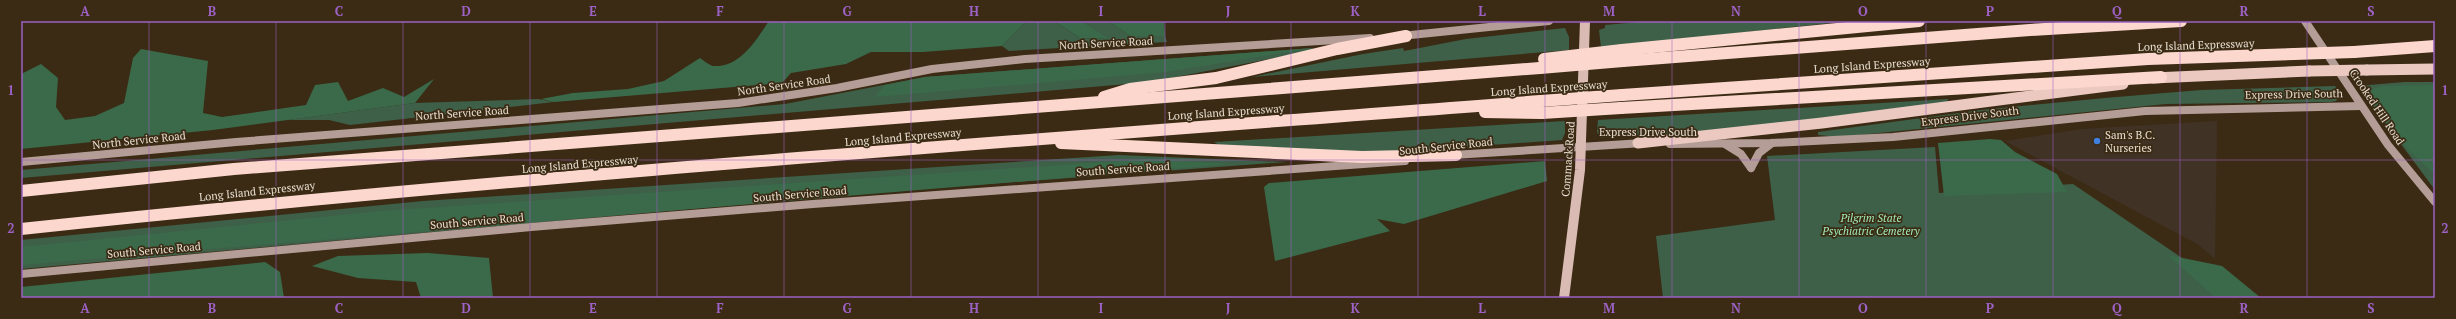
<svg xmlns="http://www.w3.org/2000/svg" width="2456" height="319" font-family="'PT Serif',serif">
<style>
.commercial{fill:#413226}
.green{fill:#3e6048}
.forest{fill:#3a6a4a}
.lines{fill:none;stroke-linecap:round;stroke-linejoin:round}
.secondary{stroke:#b49d96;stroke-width:8}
.primary{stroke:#dabbb3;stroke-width:10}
.trunk{stroke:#ebc9c0;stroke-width:11}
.motorway{stroke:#fcd7ce;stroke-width:12}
.trunk-bridge{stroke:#ebc9c0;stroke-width:11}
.motorway-bridge{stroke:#fcd7ce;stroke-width:12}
.grid{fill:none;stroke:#9c61c4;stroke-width:1;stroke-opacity:0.55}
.shop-dot{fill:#3f7fe0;stroke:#3b2b14;stroke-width:1.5}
.labels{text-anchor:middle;stroke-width:3.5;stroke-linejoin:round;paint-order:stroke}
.street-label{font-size:11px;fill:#e8ded0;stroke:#3b2b14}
.poi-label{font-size:11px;fill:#e8ded0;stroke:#3b2b14;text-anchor:start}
.park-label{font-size:11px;font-style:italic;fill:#a0ebb7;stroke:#3b2b14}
.neatline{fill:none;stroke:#9c61c4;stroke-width:1.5}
.grid-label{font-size:13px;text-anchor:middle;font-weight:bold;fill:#9c61c4}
</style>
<rect width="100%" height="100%" fill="#3b2b14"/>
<path class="commercial" d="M2217,121L2215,259L2199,245L2005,141L2082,129Z"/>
<g class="green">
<path d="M1027,21H1054L1080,38L1108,39L1082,21H1108L1130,36H1165L1167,42L1009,51L1002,46Z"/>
<path d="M1650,21H1851L1601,47L1599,30L1605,28V25Z"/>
<path d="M1565,28L1569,37V50L1252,77L1363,54L1403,48L1404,51L1466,39Z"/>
<path d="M1313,48L1311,51L1150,82L21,178V170L785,104L925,77Z"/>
<path d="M2404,82H2435V190L2358,86Z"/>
<path d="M2335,86L2340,94L2336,101L2330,102L2166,104L1839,137L1818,135V132L1981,110L2105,98L2201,90Z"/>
<path d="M538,99L554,102L350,125L329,120H287L415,103Z"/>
<path d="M1948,99L1947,103L1714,131L1600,138L1597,132L1598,120Z"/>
<path d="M1565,121V133L1562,140L1377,153L1221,146L1214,142Z"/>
<path d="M1935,147L1939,193L2073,184L2219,283L2220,298H1663L1656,236L1775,220L1767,156Z"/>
<path d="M1119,155L1287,162L866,193L21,269V240L423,201Z"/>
</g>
<g class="forest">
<path d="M769,21H1027L1002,46L923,52H871L846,64L791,73L782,83L554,102L541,99L573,93L628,89L664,81L700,58C703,60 709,65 713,66C740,68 756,40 769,21Z"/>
<path d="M1054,21H1082L1109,39L1080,38Z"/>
<path d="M1108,21H1164L1165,36H1130Z"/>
<path d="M1313,48L1166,72L875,97L885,85L925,77Z"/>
<path d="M141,49L208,61L203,113L222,117L306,105L315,85L338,82L348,101L383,88L404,97L434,79L415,103L213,130L21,149V74L41,64L58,78L56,107L65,120L95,116L124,103L133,58Z"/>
<path d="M2435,85V174L2410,152L2362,93L2381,86Z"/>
<path d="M1990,139L2001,140L2015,152L2057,174L2067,192L1944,196L1938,143Z"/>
<path d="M1149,159L1230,164L21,265V247L380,211Z"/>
<path d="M1545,161L1547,181L1404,224L1377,219L1390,231L1275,261L1264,187L1269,183Z"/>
<path d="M428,253L489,258L493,298H421L416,282L358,278L312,266L338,256Z"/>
<path d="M2168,255L2222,266L2261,298H2216Z"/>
<path d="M265,262L280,272L284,298H21V287Z"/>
</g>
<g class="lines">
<g class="secondary">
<path d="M2305,21L2388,145L2435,202"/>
<path d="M1401,36L1549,21"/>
<path d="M1670,144L1772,143L1893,137L2145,111L2361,106"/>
<path d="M1725,144L1741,154L1751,168"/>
<path d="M1453,155L1643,143"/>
<path d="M21,162L236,142L738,103L837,88L932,69L1025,59L1370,38"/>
<path d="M1751,168L1759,153L1772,143"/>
<path d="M21,274L531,227L813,204L1405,161"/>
</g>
<path class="primary" d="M1564,298L1580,170L1585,21"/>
<g class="trunk">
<path d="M2367,70L2435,69"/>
<path d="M2153,78L2309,71"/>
<path d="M1638,143L1822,123L2123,84"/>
</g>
<g class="motorway">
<path d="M1622,50L1919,21"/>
<path d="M2354,52L2435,46"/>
<path d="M1623,61L2030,30L2181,21"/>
<path d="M1622,95L2148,59L2294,54"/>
<path d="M1104,97L1130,89L1216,78L1337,49L1406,36"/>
<path d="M1621,108L2161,77"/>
<path d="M1485,112L1542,113"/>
<path d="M1061,143L1362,157L1456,155"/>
<path d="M21,191L234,169L1540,68"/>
<path d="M21,229C527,175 1034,140 1541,101"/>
</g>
<path class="trunk-bridge" d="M2309,71L2367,70"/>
<g class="motorway-bridge">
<path d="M2294,54L2354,52"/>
<path d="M1544,59L1622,50"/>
<path d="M1540,68L1623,61"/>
<path d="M1541,101L1622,95"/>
<path d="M1542,113L1621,108"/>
</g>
</g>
<path class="grid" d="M149,21V298M276,21V298M403,21V298M530,21V298M657,21V298M784,21V298M911,21V298M1038,21V298M1165,21V298M1291,21V298M1418,21V298M1545,21V298M1672,21V298M1799,21V298M1926,21V298M2053,21V298M2180,21V298M2307,21V298M21,160H2435"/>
<circle class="shop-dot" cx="2097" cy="141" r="4"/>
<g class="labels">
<g class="street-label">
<text transform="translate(1106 43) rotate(-3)" y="4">North Service Road</text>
<text transform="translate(2196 45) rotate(-2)" y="4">Long Island Expressway</text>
<text transform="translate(1872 65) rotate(-4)" y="4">Long Island Expressway</text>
<text transform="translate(784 85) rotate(-8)" y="4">North Service Road</text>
<text transform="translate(1549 88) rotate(-4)" y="4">Long Island Expressway</text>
<text transform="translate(2294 94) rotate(-1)" y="4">Express Drive South</text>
<text transform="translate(2377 107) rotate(56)" y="4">Crooked Hill Road</text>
<text transform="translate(1226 112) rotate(-4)" y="4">Long Island Expressway</text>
<text transform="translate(462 113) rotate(-4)" y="4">North Service Road</text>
<text transform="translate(1970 116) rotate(-7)" y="4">Express Drive South</text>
<text x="1648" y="136">Express Drive South</text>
<text transform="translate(903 137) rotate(-5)" y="4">Long Island Expressway</text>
<text transform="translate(139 140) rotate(-6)" y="4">North Service Road</text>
<text transform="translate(1446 146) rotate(-6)" y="4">South Service Road</text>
<text transform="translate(1568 159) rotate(-86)" y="4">Commack Road</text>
<text transform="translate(580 164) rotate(-5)" y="4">Long Island Expressway</text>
<text transform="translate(1123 169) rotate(-4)" y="4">South Service Road</text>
<text transform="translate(257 191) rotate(-6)" y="4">Long Island Expressway</text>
<text transform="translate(800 194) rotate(-5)" y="4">South Service Road</text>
<text transform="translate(477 221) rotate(-5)" y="4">South Service Road</text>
<text transform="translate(154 250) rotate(-5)" y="4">South Service Road</text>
</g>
<g class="poi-label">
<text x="2105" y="139">Sam's B.C.<tspan x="2105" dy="13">Nurseries</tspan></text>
</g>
<g class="park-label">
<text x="1871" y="222">Pilgrim State<tspan x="1871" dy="13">Psychiatric Cemetery</tspan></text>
</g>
</g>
<rect width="2456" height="319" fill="none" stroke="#3b2b14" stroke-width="44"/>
<rect x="22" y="22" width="2412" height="275" class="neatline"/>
<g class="grid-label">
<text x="85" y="16">A</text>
<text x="212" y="16">B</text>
<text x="339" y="16">C</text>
<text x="466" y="16">D</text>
<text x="593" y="16">E</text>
<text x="720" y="16">F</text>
<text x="847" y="16">G</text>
<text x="974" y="16">H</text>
<text x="1101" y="16">I</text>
<text x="1228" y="16">J</text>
<text x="1355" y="16">K</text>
<text x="1482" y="16">L</text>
<text x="1609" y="16">M</text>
<text x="1736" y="16">N</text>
<text x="1863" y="16">O</text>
<text x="1990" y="16">P</text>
<text x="2117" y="16">Q</text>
<text x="2244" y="16">R</text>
<text x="2371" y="16">S</text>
<text x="11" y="95">1</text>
<text x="2445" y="95">1</text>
<text x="11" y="233">2</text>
<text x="2445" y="233">2</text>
<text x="85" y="313">A</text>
<text x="212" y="313">B</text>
<text x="339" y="313">C</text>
<text x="466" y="313">D</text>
<text x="593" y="313">E</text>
<text x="720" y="313">F</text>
<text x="847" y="313">G</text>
<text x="974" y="313">H</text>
<text x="1101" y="313">I</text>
<text x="1228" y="313">J</text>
<text x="1355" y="313">K</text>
<text x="1482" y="313">L</text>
<text x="1609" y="313">M</text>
<text x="1736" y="313">N</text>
<text x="1863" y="313">O</text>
<text x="1990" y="313">P</text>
<text x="2117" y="313">Q</text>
<text x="2244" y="313">R</text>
<text x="2371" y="313">S</text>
</g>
</svg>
